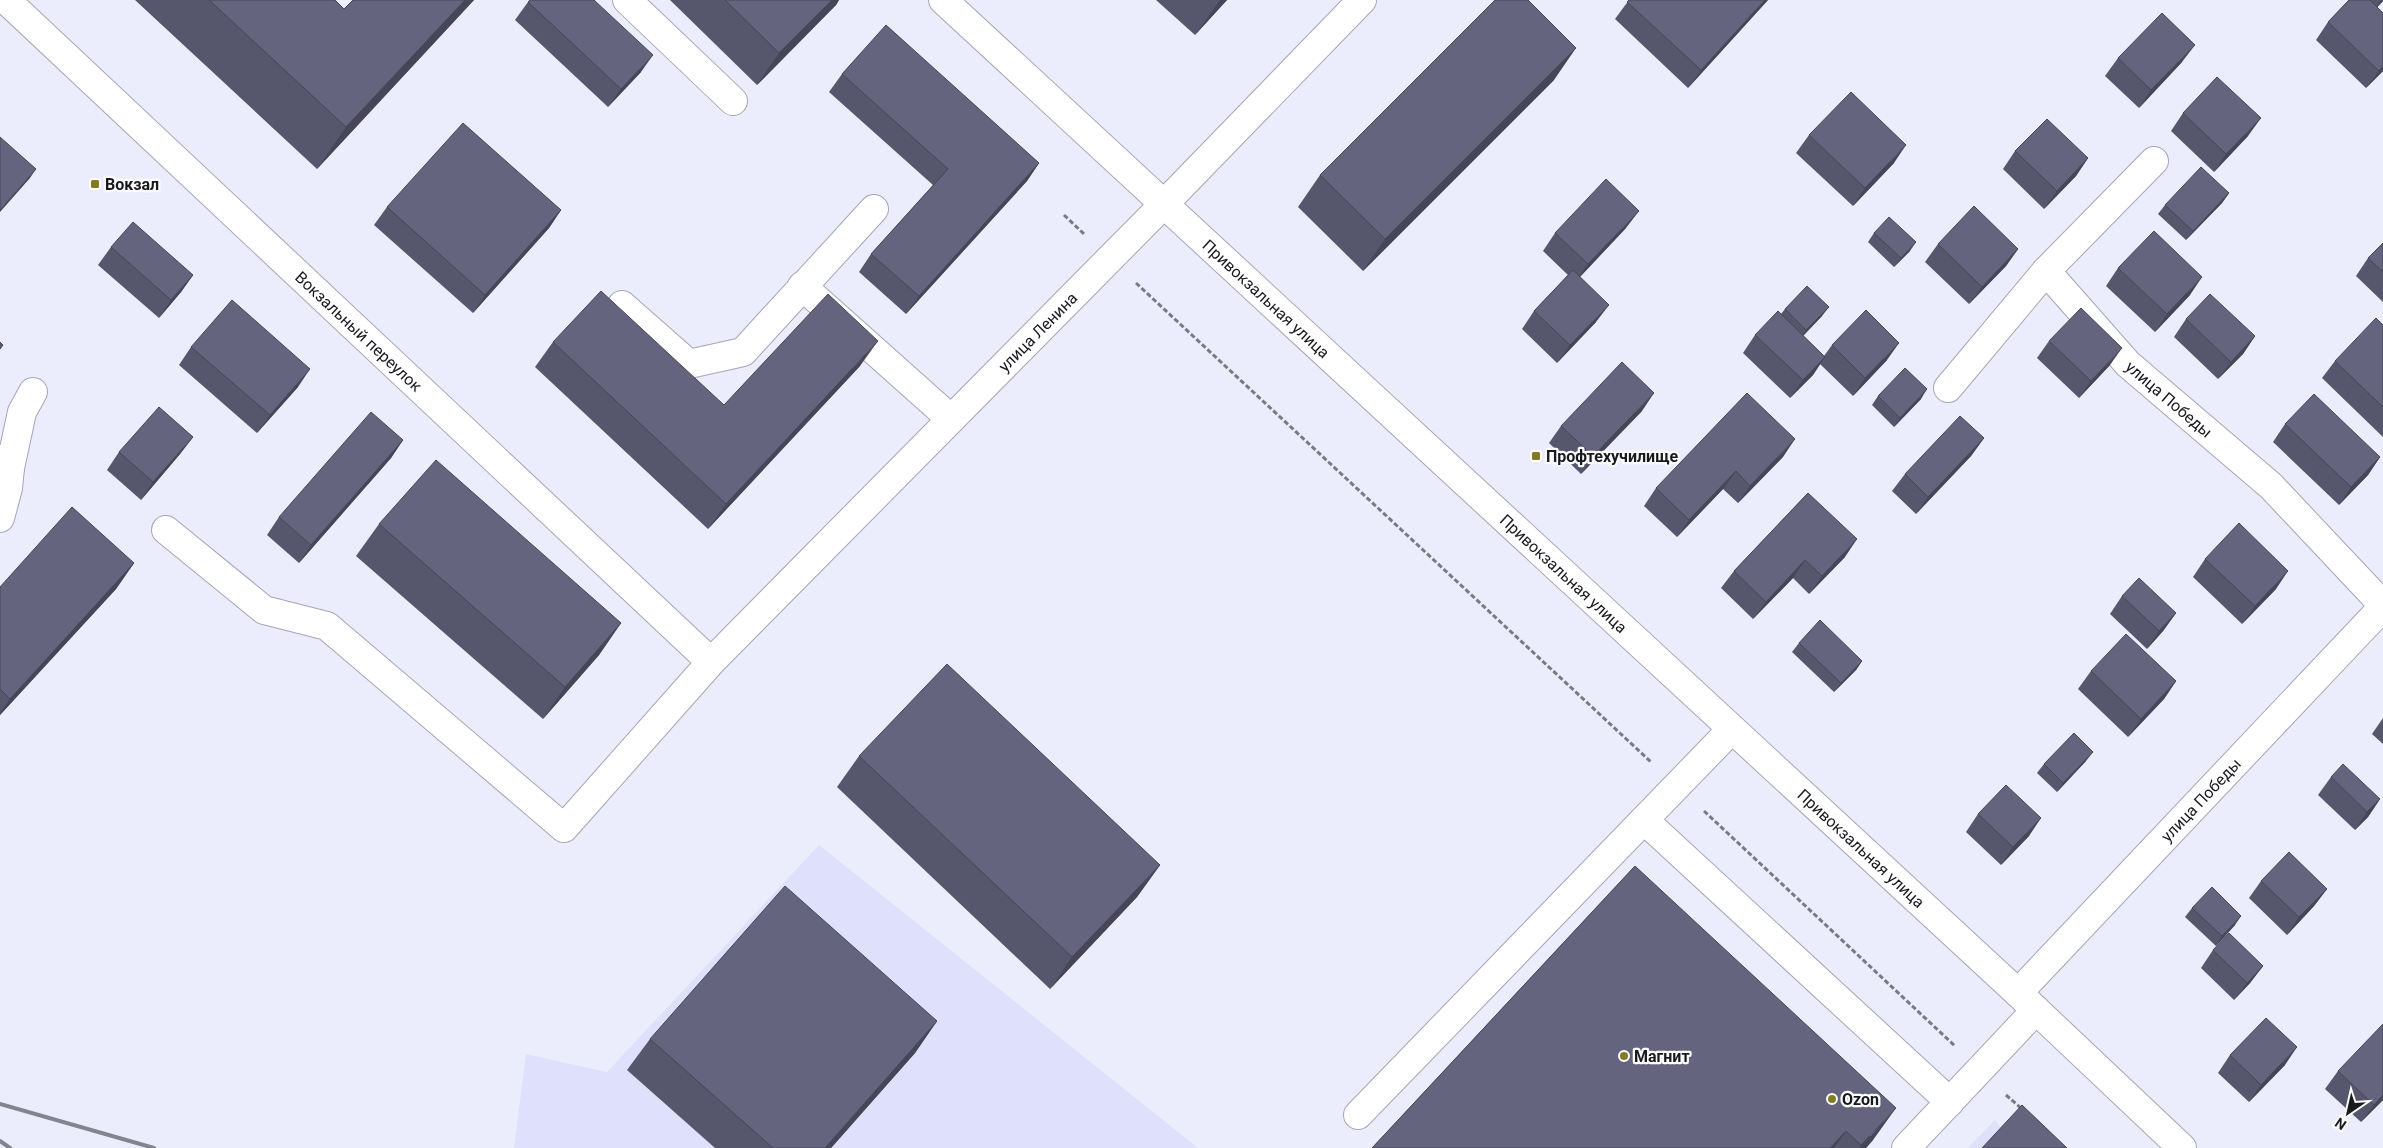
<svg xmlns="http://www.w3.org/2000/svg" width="2383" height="1148" font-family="Roboto,sans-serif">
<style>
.built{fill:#dfe0fb}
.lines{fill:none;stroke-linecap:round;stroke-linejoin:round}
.minor-casing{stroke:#a4a5b7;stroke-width:30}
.path{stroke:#797a84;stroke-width:3;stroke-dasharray:5 2.5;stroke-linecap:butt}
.minor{stroke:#fff;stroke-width:28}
.rail{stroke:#83848f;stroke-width:4}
.wall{fill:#56566c}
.shaded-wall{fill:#464658}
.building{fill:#64647e;stroke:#464658}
.poi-dot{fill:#847c23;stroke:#fcfcfc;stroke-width:2}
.labels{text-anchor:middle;stroke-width:4.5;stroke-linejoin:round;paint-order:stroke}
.poi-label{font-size:16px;font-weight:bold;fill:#18191f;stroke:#fcfcfc;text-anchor:start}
.street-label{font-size:16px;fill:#18191f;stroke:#fcfcfc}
</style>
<rect width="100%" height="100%" fill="#ecedfc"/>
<g class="built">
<path d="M819,845L1198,1148H514L526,1054L607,1072Z"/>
<path d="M1995,1120L2004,1131L2022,1148H1968Z"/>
</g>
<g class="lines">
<defs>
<g id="minor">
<path id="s1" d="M6,0L711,662"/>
<path d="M627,0L733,101"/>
<path id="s2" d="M943,0L2018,993L2182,1148"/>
<path id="s3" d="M2046,271L2128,364L2271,486L2383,605"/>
<path d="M802,286L951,419"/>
<path d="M622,305L689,364L743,352L874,209"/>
<path d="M1948,388L2046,271L2154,161"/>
<path d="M0,459L10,468L8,488L0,518"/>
<path d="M10,468L22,412L33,392"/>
<path id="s4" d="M166,530L264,610L327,626L564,828L711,662L1165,203L1362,0"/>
<path d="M1644,820L1950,1102"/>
<path id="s5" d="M2018,993L2383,607"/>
<path d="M1358,1115L1732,729"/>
<path d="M1906,1148L2036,1010"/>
</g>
</defs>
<use href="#minor" class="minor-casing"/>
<g class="path">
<path d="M1064,215L1084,234"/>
<path d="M1136,283L1651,762"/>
<path d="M1704,811L1955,1046"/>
<path d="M2006,1095L2022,1109"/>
</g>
<use href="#minor" class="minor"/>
<g class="rail">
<path d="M0,1104L154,1148"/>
<path d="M0,1141L10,1148"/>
</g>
</g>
<g class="wall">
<path d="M135,0H335L344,9L474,0L317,169Z"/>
<path d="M670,0H839L836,5L757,85Z"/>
<path d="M1156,0H1227L1195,35Z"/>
<path d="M1629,0H1768L1688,88L1615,19Z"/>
<path d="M2349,0H2383V1L2377,7L2383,13V71L2366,88L2316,40L2328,22Z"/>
<path d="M528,2L641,72L608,107L515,20Z"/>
<path d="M2118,58L2182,62L2139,108L2105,76Z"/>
<path d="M842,74L1039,163L1027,181L906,314L859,272L871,254L933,185L829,92Z"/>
<path d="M1554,80L1363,271L1298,207L1320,175Z"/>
<path d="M2183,113L2248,136L2214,172L2171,131Z"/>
<path d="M1809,135L1894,163L1853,206L1796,153Z"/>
<path d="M2015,151L2088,158L2076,176L2044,209L2003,169Z"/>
<path d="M2229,193L2222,203L2186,240L2158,214L2165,205Z"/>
<path d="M387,207L561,210L549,228L473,313L374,225Z"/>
<path d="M1626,228L1580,277L1596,322L1557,363L1522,329L1534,311L1568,275L1543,251L1555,233Z"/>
<path d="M1874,233L1910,251L1894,267L1868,242Z"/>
<path d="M2383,243V302L2356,276L2368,258Z"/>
<path d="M1938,244L2018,249L2006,266L1969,304L1925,262Z"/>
<path d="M111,247L193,275L181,292L159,318L98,265Z"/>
<path d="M2118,268L2190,295L2155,332L2106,286Z"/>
<path d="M1785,309L1822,316L1803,336L1824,356L1832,345L1887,360L1853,396L1820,364L1813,375L1790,398L1743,353L1755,335L1781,314Z"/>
<path d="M2186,319L2255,336L2243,354L2218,379L2174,337Z"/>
<path d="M2383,325V437L2322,378L2335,361Z"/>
<path d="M2049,341L2110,365L2079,398L2037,358Z"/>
<path d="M553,342L724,405L860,366L708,529L535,367Z"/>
<path d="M191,347L298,387L257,433L179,365Z"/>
<path d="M1878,396L1921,399L1894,427L1872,405Z"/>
<path d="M1642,411L1581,474L1549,443L1561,426Z"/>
<path d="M2285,424L2380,457L2368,475L2339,505L2273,442Z"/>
<path d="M193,437L180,454L141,500L107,470L119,452Z"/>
<path d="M1984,438L1971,456L1916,514L1892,491L1905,474Z"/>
<path d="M403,440L391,458L299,563L267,535L279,517Z"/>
<path d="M1783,457L1738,503L1723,489L1677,537L1644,506L1656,488Z"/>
<path d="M1808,493L1845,557L1809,594L1793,578L1753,619L1721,588L1734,571Z"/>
<path d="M379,524L621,623L599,655L543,719L356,556Z"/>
<path d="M2205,559L2276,589L2242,624L2193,577Z"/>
<path d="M134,563L116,589L0,715V587Z"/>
<path d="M2122,596L2176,613L2163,631L2147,649L2110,614Z"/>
<path d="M1799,643L1862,661L1856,670L1834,692L1792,652Z"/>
<path d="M2091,671L2176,681L2164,699L2128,737L2078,689Z"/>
<path d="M2383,718V744L2372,734Z"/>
<path d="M859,756L1160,865L1137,897L1050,989L837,787Z"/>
<path d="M2086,761L2057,792L2037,773L2044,764Z"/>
<path d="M2331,777L2380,799L2368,817L2355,830L2318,795Z"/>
<path d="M1978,814L2029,836L2001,865L1966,832Z"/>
<path d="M1635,866L1873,1140L1866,1148H1372Z"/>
<path d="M2261,881L2327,889L2314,906L2287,935L2249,898Z"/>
<path d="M2192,908L2235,925L2216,946L2185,917Z"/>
<path d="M2213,950L2263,966L2250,983L2234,1000L2201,968Z"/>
<path d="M937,1021L915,1053L831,1148H715L627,1070L650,1039Z"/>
<path d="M2230,1055L2285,1065L2249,1102L2218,1073Z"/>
<path d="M2338,1071L2383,1100L2361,1122L2325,1089Z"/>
</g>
<g class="shaded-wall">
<path d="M465,0H474L317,169L346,127Z"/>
<path d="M832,0H839L836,5L757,85L779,53Z"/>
<path d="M1220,0H1227L1195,35Z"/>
<path d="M1765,0H1768L1688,88L1701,70Z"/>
<path d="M2381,0H2383V1L2372,13Z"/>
<path d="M2195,45L2182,62L2139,108L2151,90Z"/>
<path d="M1576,48L1554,80L1363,271L1385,239Z"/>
<path d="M653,55L641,72L608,107L621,89Z"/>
<path d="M2383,66V71L2366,88L2379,71Z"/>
<path d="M2261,118L2248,136L2214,172L2226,154Z"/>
<path d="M1906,145L1894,163L1853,206L1865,188Z"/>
<path d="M2088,158L2076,176L2044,209L2057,191Z"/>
<path d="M1039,163L1027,181L906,314L919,296Z"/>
<path d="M36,169L30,178L0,212V210Z"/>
<path d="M2229,193L2222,203L2186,240L2193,231Z"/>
<path d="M561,210L549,228L473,313L485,295Z"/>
<path d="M1639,211L1626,228L1575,282L1588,264Z"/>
<path d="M1916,242L1910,251L1894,267L1901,258Z"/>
<path d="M2018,249L2006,266L1969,304L1982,287Z"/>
<path d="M193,275L181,292L159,318L171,300Z"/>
<path d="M2202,277L2190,295L2155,332L2167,314Z"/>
<path d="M1609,305L1596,322L1557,363L1570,345Z"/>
<path d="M1829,307L1822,316L1800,339L1806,330Z"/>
<path d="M2255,336L2243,354L2218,379L2231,362Z"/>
<path d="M878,341L860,366L708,529L726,504Z"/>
<path d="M1899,343L1887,360L1853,396L1865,378Z"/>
<path d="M2122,348L2110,365L2079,398L2091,381Z"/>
<path d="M1825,357L1813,375L1790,398L1803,380Z"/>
<path d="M310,369L298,387L257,433L270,415Z"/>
<path d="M1927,389L1921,399L1894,427L1900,418Z"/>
<path d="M1654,393L1642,411L1581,474L1593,456Z"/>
<path d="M193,437L180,454L141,500L153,482Z"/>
<path d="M1984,438L1971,456L1916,514L1928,497Z"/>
<path d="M1795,439L1783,457L1738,503L1750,486Z"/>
<path d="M403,440L391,458L299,563L311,545Z"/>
<path d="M2380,457L2368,475L2339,505L2351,487Z"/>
<path d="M1736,471L1723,489L1677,537L1689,520Z"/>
<path d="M1857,539L1845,557L1809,594L1822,576Z"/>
<path d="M1805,560L1793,578L1753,619L1766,602Z"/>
<path d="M134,563L116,589L0,715V713L10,699Z"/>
<path d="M2288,571L2276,589L2242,624L2255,606Z"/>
<path d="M2176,613L2163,631L2147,649L2159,631Z"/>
<path d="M621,623L599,655L543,719L565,687Z"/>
<path d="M1862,661L1856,670L1834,692L1841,683Z"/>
<path d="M2176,681L2164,699L2128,737L2141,719Z"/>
<path d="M2093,752L2086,761L2057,792L2063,783Z"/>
<path d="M2380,799L2368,817L2355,830L2367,812Z"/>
<path d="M2041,818L2029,836L2001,865L2013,847Z"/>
<path d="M1160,865L1137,897L1050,989L1072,957Z"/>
<path d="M2327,889L2314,906L2287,935L2299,917Z"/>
<path d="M2241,916L2235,925L2216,946L2222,936Z"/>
<path d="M2263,966L2250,983L2234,1000L2247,983Z"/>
<path d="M937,1021L915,1053L831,1148H825Z"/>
<path d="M2297,1047L2285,1065L2249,1102L2261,1085Z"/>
<path d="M2383,1095V1100L2361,1122L2374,1105Z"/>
<path d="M1896,1108L1873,1140L1866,1148H1859Z"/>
<path d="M1846,1131L1834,1148H1830Z"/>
</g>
<g class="building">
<path d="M209,0H335L344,9L353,0H465L346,127Z"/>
<path d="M530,0H594L653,55L621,89L528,2Z"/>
<path d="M725,0H832L779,53Z"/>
<path d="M1495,0H1528L1576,48L1385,239L1320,175Z"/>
<path d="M1629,0H1765L1701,70L1627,2Z"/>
<path d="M2349,0H2370L2383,13V66L2379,71L2328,22Z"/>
<path d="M2162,13L2195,45L2151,90L2118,58Z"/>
<path d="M886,25L1039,163L919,296L871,254L948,169L842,74Z"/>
<path d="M2217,77L2261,118L2226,154L2183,113Z"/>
<path d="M1851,92L1906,145L1865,188L1809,135Z"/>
<path d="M2047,119L2088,158L2057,191L2015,151Z"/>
<path d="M463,123L561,210L485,295L387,207Z"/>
<path d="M0,137L36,169L0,210Z"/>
<path d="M2201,167L2229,193L2193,231L2165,205Z"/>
<path d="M1606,179L1639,211L1588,264L1555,233Z"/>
<path d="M1974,206L2018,249L1982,287L1938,244Z"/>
<path d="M1889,217L1916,242L1901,258L1874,233Z"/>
<path d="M133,222L193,275L171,300L111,247Z"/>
<path d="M2154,231L2202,277L2167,314L2118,268Z"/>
<path d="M2383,243V272L2368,258Z"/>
<path d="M1573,270L1609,305L1570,345L1534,311Z"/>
<path d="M1807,286L1829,307L1806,330L1785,309Z"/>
<path d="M601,291L724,405L828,294L878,341L726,504L553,342Z"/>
<path d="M2210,294L2255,336L2231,362L2186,319Z"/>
<path d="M232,300L310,369L270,415L191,347Z"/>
<path d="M2081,308L2122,348L2091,381L2049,341Z"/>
<path d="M1866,310L1899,343L1865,378L1832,345Z"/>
<path d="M1778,311L1825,357L1803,380L1755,335Z"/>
<path d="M2376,318L2383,325V407L2335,361Z"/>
<path d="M0,342L3,345L0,349Z"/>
<path d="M1622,362L1654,393L1593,456L1561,426Z"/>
<path d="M1905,368L1927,389L1900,418L1878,396Z"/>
<path d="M1747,393L1795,439L1750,486L1736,471L1689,520L1656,488Z"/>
<path d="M2314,394L2380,457L2351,487L2285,424Z"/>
<path d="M159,407L193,437L153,482L119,452Z"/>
<path d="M371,412L403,440L311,545L279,517Z"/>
<path d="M1960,416L1984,438L1928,497L1905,474Z"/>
<path d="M436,460L621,623L565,687L379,524Z"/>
<path d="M1808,493L1857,539L1822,576L1805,560L1766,602L1734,571Z"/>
<path d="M72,507L134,563L10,699L0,689V587Z"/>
<path d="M2239,523L2288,571L2255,606L2205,559Z"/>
<path d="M2139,578L2176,613L2159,631L2122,596Z"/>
<path d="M1820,620L1862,661L1841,683L1799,643Z"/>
<path d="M2126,634L2176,681L2141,719L2091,671Z"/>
<path d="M947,664L1160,865L1072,957L859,756Z"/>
<path d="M2074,733L2093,752L2063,783L2044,764Z"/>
<path d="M2343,764L2380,799L2367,812L2331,777Z"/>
<path d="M2006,785L2041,818L2013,847L1978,814Z"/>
<path d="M2289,852L2327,889L2299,917L2261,881Z"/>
<path d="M1635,866L1896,1108L1861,1145L1846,1131L1830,1148H1372Z"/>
<path d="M785,886L937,1021L825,1148H773L650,1039Z"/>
<path d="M2212,887L2241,916L2222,936L2192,908Z"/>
<path d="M2229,933L2263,966L2247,983L2213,950Z"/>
<path d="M2266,1018L2297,1047L2261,1085L2230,1055Z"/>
<path d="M2383,1024V1095L2374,1105L2338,1071Z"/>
<path d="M2022,1105L2067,1148H1982Z"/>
</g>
<g class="poi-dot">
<rect x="90" y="179" width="10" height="10" rx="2.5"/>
<rect x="1531" y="451" width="10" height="10" rx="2.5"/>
<circle cx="1624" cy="1056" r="5"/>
<circle cx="1832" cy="1099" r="5"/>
</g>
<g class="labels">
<g class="poi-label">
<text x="105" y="190">Вокзал</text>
<text x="1546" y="462">Профтехучилище</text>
<text x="1634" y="1062">Магнит</text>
<text x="1842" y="1105">Ozon</text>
</g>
<g class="street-label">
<text dy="6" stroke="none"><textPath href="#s2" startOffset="440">Привокзальная улица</textPath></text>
<text dy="6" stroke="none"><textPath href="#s1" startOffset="484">Вокзальный переулок</textPath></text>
<text dy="6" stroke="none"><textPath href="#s4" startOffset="1189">улица Ленина</textPath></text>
<text dy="6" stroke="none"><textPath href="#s3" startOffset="178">улица Победы</textPath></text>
<text dy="6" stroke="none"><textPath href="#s2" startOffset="845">Привокзальная улица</textPath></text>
<text dy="6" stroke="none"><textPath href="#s5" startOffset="266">улица Победы</textPath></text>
<text dy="6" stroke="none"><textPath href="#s2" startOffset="1250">Привокзальная улица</textPath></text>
</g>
</g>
<g transform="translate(2348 1113) rotate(214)" stroke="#fcfcfc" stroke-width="4" paint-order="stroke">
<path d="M0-4L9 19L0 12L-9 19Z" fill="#18191f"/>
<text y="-8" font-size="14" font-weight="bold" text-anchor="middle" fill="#18191f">N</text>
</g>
</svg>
